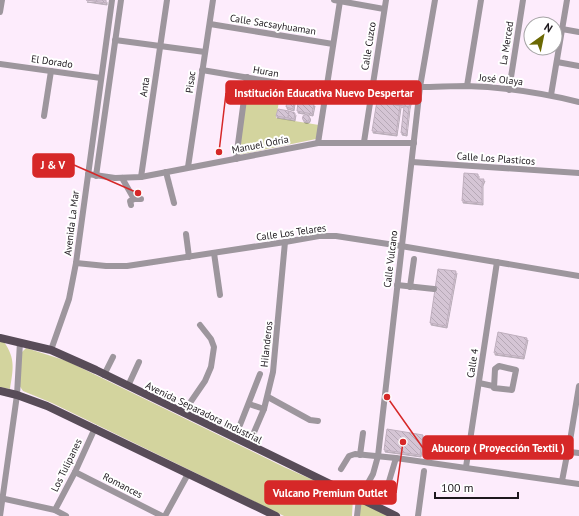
<svg xmlns="http://www.w3.org/2000/svg" width="579" height="516" font-family="'PT Sans',sans-serif">
<style>
.park{fill:#d3d49e}
.building{fill:url(#building-back-hatch);stroke:#beaebd;filter:url(#shadow)}
.lines{fill:none;stroke-linecap:round;stroke-linejoin:round}
.minor{stroke:#9d969d;stroke-width:6}
.major{stroke:#584c58;stroke-width:8}
.labels{text-anchor:middle;stroke-width:4;stroke-linejoin:round;paint-order:stroke}
.street-label{font-size:10px;fill:#1d181d;stroke:#fff}
.leader{fill:none;stroke:#d62828;stroke-width:1.5}
.callout-dot{fill:#d62828;stroke:#fff;stroke-width:1.5}
.callout{fill:#d62828;stroke:#d62828;stroke-width:1.5}
.callout-label{font-size:11px;text-anchor:middle;font-weight:bold;fill:#fff}
</style>
<defs>
<pattern id="building-back-hatch" width="6" height="6" patternUnits="userSpaceOnUse"><rect width="6" height="6" fill="#d5c5d5"/><path d="M-1 5l2 2M0 0l6 6M5-1l2 2" fill="none" stroke="#b6a8b6"/></pattern>
<filter id="shadow"><feDropShadow dx="1" dy="2" stdDeviation="0" flood-color="#0004"/></filter>
</defs>
<rect width="100%" height="100%" fill="#fdecfc"/>
<g class="park">
<path d="M248,79L282,85L276,118L319,125L316,139L238,155Z"/>
<path d="M0,341L4,342C16,359 13,370 10,389L0,387Z"/>
<path d="M26,348L67,361L284,467L353,498L352,516H284L52,403L23,391L19,385L21,353Z"/>
<path d="M360,502L387,516H359Z"/>
</g>
<g class="building">
<path d="M86,0H106V3Z"/>
<path d="M378,93L411,99L409,107L377,101Z"/>
<path d="M287,101L294,102L293,109L286,107Z"/>
<path d="M377,101L400,106L396,134L372,131Z"/>
<path d="M298,102L314,104L312,114L297,111Z"/>
<path d="M404,106L409,107L406,134L401,133Z"/>
<path d="M278,109L289,111L288,118L276,116Z"/>
<path d="M289,111L295,113L294,119L288,118Z"/>
<circle cx="306" cy="118" r="3.5"/>
<path d="M464,173L478,174V179H484L482,184V203L462,201Z"/>
<path d="M438,269L456,271L446,326L430,323Z"/>
<path d="M498,332L527,338L523,357L494,353Z"/>
<path d="M387,429L423,435L420,455L384,450Z"/>
</g>
<g class="lines">
<g class="minor">
<path d="M334,0L384,9"/>
<path d="M0,12L2,0"/>
<path d="M210,24L333,44"/>
<path d="M562,29L579,32"/>
<path d="M115,40L205,52"/>
<path d="M557,62L579,66"/>
<path d="M0,64L101,78"/>
<path d="M202,70L326,91"/>
<path d="M467,86L481,0"/>
<path d="M420,87C435,87 451,86 466,86C504,87 542,93 579,102"/>
<path d="M509,90L523,0"/>
<path d="M551,95L567,0"/>
<path d="M44,116L51,71"/>
<path d="M364,142L386,0"/>
<path d="M318,143L340,1"/>
<path d="M236,159L247,77"/>
<path d="M412,162L579,173"/>
<path d="M188,167L213,0"/>
<path d="M166,172L174,203"/>
<path d="M88,174L115,178L141,177L318,143H414"/>
<path d="M96,176L121,0"/>
<path d="M141,177L167,0"/>
<path d="M122,178L134,199"/>
<path d="M131,205L130,201L134,199H141"/>
<path d="M186,234L189,257"/>
<path d="M214,253L220,295"/>
<path d="M76,263L106,266H127L285,242L319,236H336L401,246L579,276"/>
<path d="M397,285L434,289"/>
<path d="M410,287L414,259"/>
<path d="M51,350L69,299L76,263L112,0"/>
<path d="M499,366L516,370L512,390L494,388L495,369Z"/>
<path d="M104,375L113,357"/>
<path d="M479,383L493,386"/>
<path d="M128,386L139,362"/>
<path d="M268,397L310,420L318,421"/>
<path d="M249,404L264,409"/>
<path d="M183,413L205,381L211,367L214,347L211,339L200,325"/>
<path d="M240,425L260,374"/>
<path d="M249,444L264,409L273,372L285,242"/>
<path d="M568,453L579,386"/>
<path d="M360,455L363,433"/>
<path d="M466,467L497,262"/>
<path d="M341,469L349,456L355,454L396,458L579,484"/>
<path d="M75,472L162,516"/>
<path d="M562,481L567,455L570,452L579,453"/>
<path d="M383,497L387,488L396,458"/>
<path d="M0,498L55,510L66,516"/>
<path d="M55,510L75,472L95,428"/>
<path d="M0,516L17,395L20,342"/>
<path d="M165,516L188,474"/>
<path d="M357,516L359,499L373,474L378,456L420,87L435,0"/>
<path d="M418,516L424,471"/>
</g>
<g class="major">
<path d="M0,338L51,350L96,370L396,516"/>
<path d="M0,391L17,395L47,406L276,516"/>
</g>
</g>
<g class="labels">
<g class="street-label">
<text transform="translate(273 24) rotate(9)" y="4">Calle Sacsayhuaman</text>
<text transform="translate(506 43) rotate(-81)" y="4">La Merced</text>
<text transform="translate(368 46) rotate(-81)" y="4">Calle Cuzco</text>
<text transform="translate(52 61) rotate(8)" y="4">El Dorado</text>
<text transform="translate(266 71) rotate(10)" y="4">Huran</text>
<text transform="translate(501 79) rotate(6)" y="4">José Olaya</text>
<text transform="translate(190 82) rotate(-82)" y="4">Pisac</text>
<text transform="translate(144 87) rotate(-82)" y="4">Anta</text>
<text transform="translate(260 144) rotate(-11)" y="4">Manuel Odría</text>
<text transform="translate(496 158) rotate(4)" y="4">Calle Los Plasticos</text>
<text transform="translate(71 223) rotate(-83)" y="4">Avenida La Mar</text>
<text transform="translate(291 232) rotate(-8)" y="4">Calle Los Telares</text>
<text transform="translate(390 259) rotate(-83)" y="4">Calle Vulcano</text>
<text transform="translate(266 344) rotate(-84)" y="4">Hilanderos</text>
<text transform="translate(472 363) rotate(-81)" y="4">Calle 4</text>
<text transform="translate(204 412) rotate(26)" y="4">Avenida Separadora Industrial</text>
<text transform="translate(66 465) rotate(-64)" y="4">Los Tulipanes</text>
<text transform="translate(123 485) rotate(27)" y="4">Romances</text>
</g>
</g>
<path class="leader" d="M219 152L226 93M138 193L74 165M387 397L423 448M403 442L396 493"/>
<g class="callout-dot">
<circle cx="219" cy="152" r="4"/>
<circle cx="138" cy="193" r="4"/>
<circle cx="387" cy="397" r="4"/>
<circle cx="403" cy="442" r="4"/>
</g>
<g class="callout">
<rect x="226" y="81" width="195" height="23" rx="4"/>
<rect x="33" y="154" width="41" height="23" rx="4"/>
<rect x="423" y="436" width="150" height="23" rx="4"/>
<rect x="265" y="481" width="131" height="23" rx="4"/>
</g>
<g class="callout-label">
<text x="324" y="97">Institución Educativa Nuevo Despertar</text>
<text x="53" y="169">J &amp; V</text>
<text x="498" y="452">Abucorp ( Proyección Textil )</text>
<text x="330" y="497">Vulcano Premium Outlet</text>
</g>
<g transform="translate(543 36) rotate(33)"><circle r="19" fill="#ffffff" stroke="#a5a3a5"/>
<path d="M0-3L7 15L0 10L-7 15Z" fill="#6b6903"/>
<text y="-6" font-size="11" font-weight="bold" text-anchor="middle" fill="#1d181d">N</text>
</g>
<path d="M435 492v6h83v-6" fill="none" stroke="#1d181d" stroke-width="2"/>
<text x="441" y="492" font-size="12" fill="#1d181d" stroke="#ffffff" stroke-width="3" paint-order="stroke">100 m</text>
</svg>
